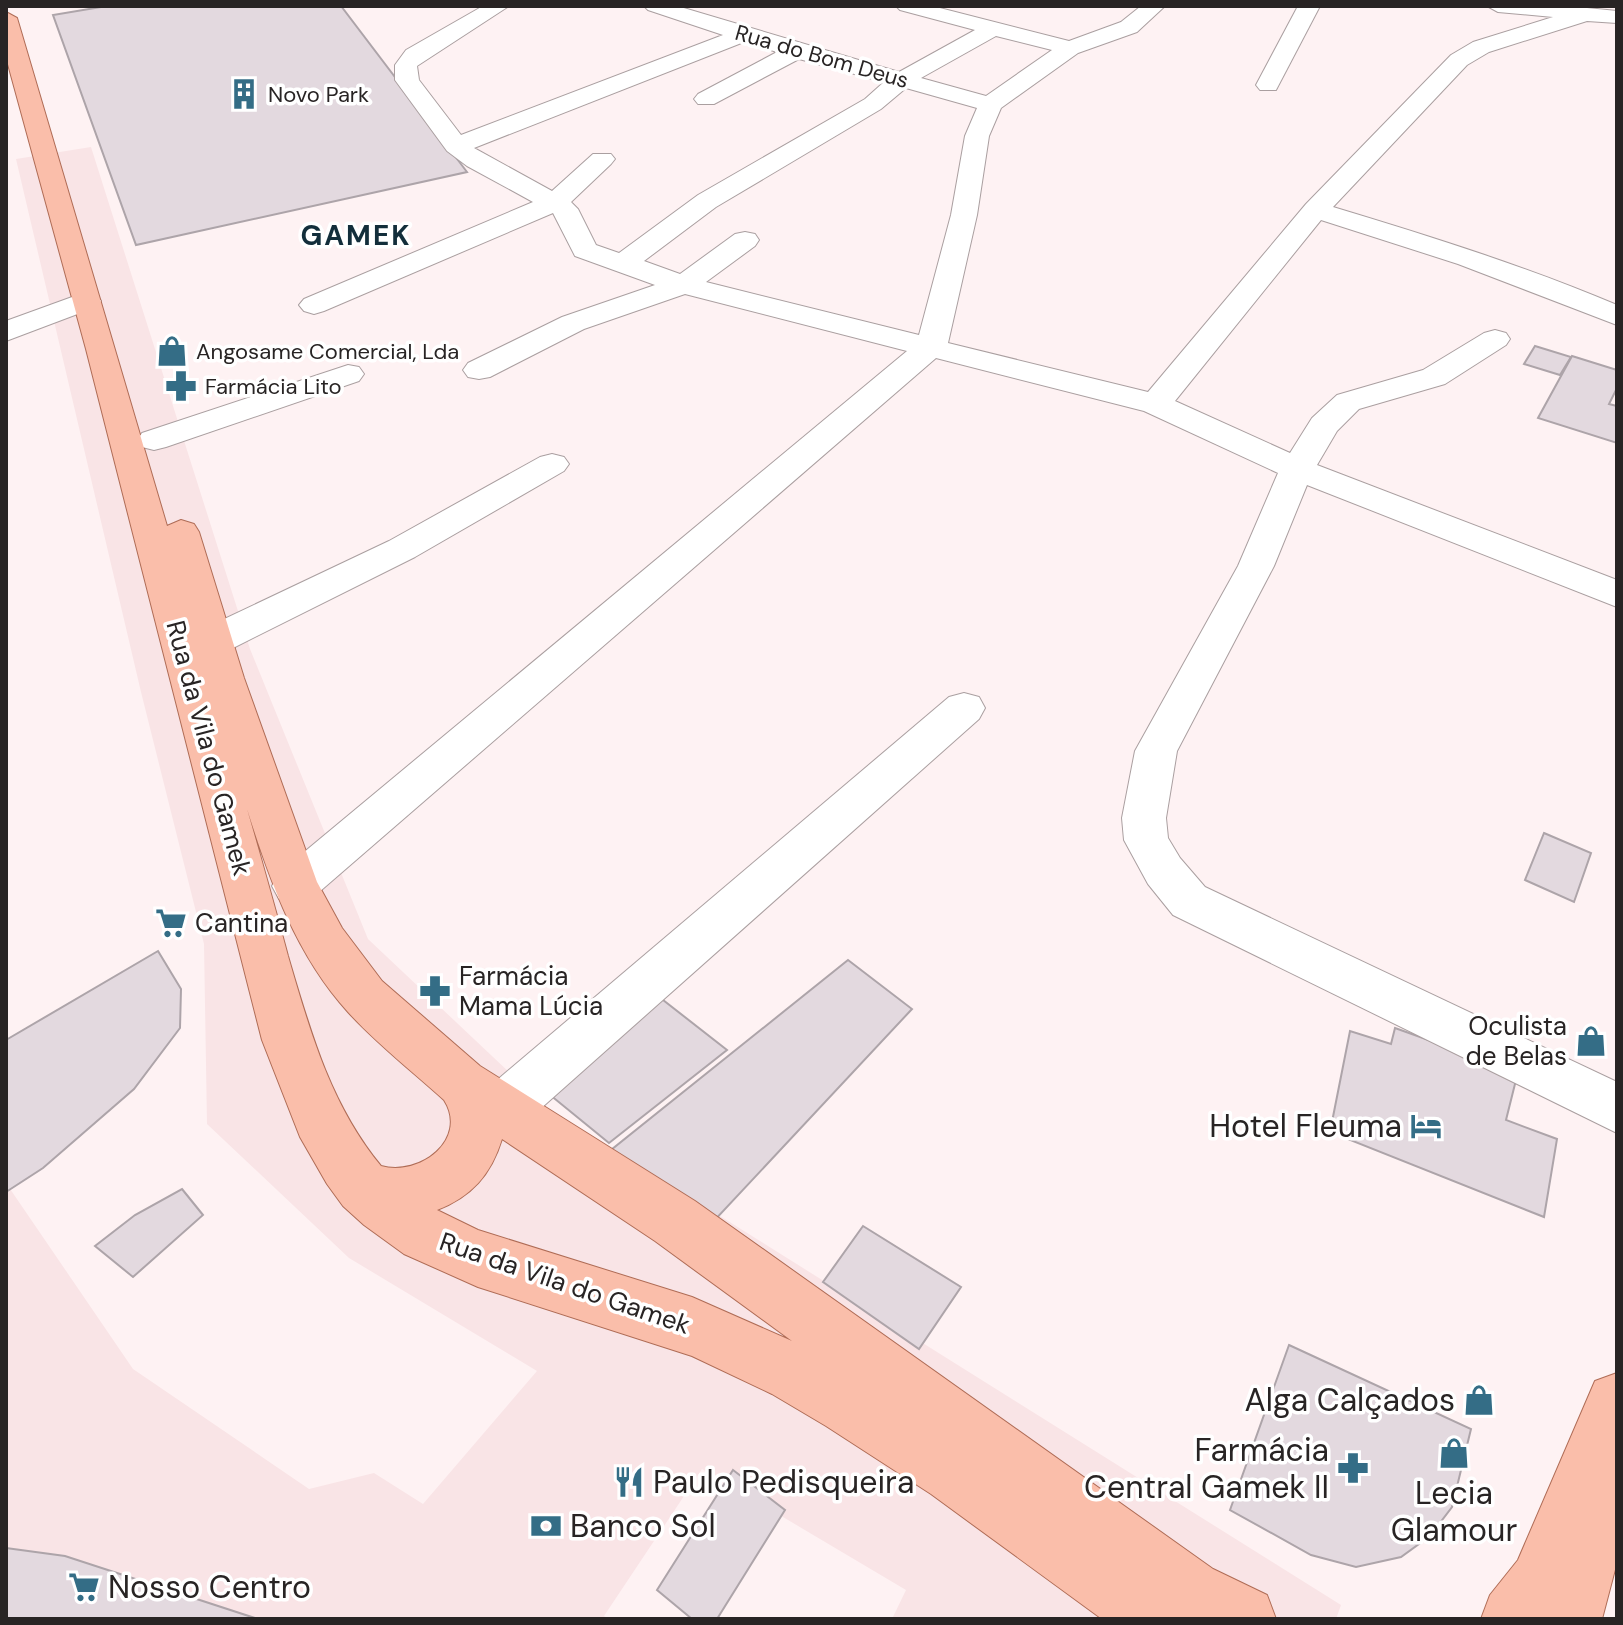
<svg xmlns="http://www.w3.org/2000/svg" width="1623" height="1625" font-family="'DM Sans',sans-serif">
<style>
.built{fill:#f9e4e6}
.building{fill:#e3d9df;stroke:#ada4a9;stroke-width:2}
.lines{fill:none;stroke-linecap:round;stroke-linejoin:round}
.minor-casing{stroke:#aa9fa0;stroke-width:2}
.major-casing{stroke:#af6c56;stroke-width:2}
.minor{fill:#fff;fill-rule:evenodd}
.major{fill:#fabeaa;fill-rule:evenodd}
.labels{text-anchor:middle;stroke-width:7;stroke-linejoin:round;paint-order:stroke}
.far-street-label{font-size:22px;fill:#282424;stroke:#fff}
.far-poi-label{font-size:22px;fill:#282424;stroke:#fff;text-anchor:start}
.street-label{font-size:26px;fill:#282424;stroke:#fff}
.poi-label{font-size:26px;fill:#282424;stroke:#fff;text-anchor:start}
.far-district-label{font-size:28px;font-weight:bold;letter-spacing:2px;fill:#132e3b;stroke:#fff}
.near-poi-label{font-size:32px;fill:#282424;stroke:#fff;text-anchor:end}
</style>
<rect width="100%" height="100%" fill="#fef2f3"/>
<path class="built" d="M91,147L250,649L368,939L546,1107L1341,1605L1336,1619H892L906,1590L702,1469L604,1616L608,1619H6V1183L133,1369L309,1489L374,1473L423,1504L537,1371L349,1258L207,1124L204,944L141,692L16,159Z"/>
<g class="building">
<path d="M107,6H341L467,172L136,245L53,15Z"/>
<path d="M1535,346L1571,357L1560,375L1524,364Z"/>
<path d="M1572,356L1617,370V388L1609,404L1617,406V443L1538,418Z"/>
<path d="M1544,833L1591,853L1574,902L1525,880Z"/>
<path d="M158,951L181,989L180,1028L134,1089L43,1168L6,1192V1040Z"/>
<path d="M848,960L912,1009L712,1223L606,1154Z"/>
<path d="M649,989L727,1050L609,1143L544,1090Z"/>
<path d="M1395,1028L1518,1072L1506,1120L1557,1139L1544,1217L1330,1132L1350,1031L1391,1044Z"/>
<path d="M182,1189L203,1215L133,1277L95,1246L135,1215Z"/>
<path d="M863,1226L961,1287L919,1349L823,1282Z"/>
<path d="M1289,1345L1471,1429L1452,1507L1430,1536L1401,1557L1356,1567L1311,1555L1230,1510Z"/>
<path d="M733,1470L785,1510L717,1619H692L657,1590Z"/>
<path d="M6,1548L65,1556L258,1619H6Z"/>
</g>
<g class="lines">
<defs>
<g id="minor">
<path d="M483,6H509L417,66L419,80L461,135L723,35L648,10L644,6H677L899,72L975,30L900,10L896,6H932L1069,41L1121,22L1141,6H1165L1137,32L1078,53L1001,108L989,136L977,215L948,343L1148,392L1306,204L1451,55L1473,42L1553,17L1498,12L1487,6H1567L1617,11V23L1587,21L1489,52L1467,65L1333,207C1429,236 1525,266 1617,305V325L1458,264L1321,220L1175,401L1290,453L1312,418L1337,395L1423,370L1484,333L1495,330L1506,333L1510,339L1506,345L1445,384L1359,409L1337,431L1317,465L1617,580V607L1307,485L1274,566L1177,751L1166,818L1168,838L1180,858L1205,887L1617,1082V1133L1173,915L1148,884L1124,840L1122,818L1135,751L1238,566L1278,473L1144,411L936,358L311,899L295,905L279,899L272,886L279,873L907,351L685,294L584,329L490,377L479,379L468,377L463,370L468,363L562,317L655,285L575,256L553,213L324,311L314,314L304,311L299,305L304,299L533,202L467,166L447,151L395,80V65L406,50ZM996,36L1052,50L986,96L921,78ZM744,42L777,52L698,94L694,99L698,104H714L799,59L884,82L865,99L698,195L619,253L596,245L578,209L571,202L611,164L615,159L611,154H593L552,191L474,148ZM906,88L977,108L965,136L951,215L919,335L706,282L755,246L759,240L755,234L745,232L735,234L680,274L644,261L716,207L881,109Z"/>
<path d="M1298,6H1320L1276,90H1260L1256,85Z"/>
<path d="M86,292L96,295L101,301L96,307L6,341V321Z"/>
<path d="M348,365L359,367L364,374L359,381L166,447L154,450L142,447L137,440L142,433Z"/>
<path d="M552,454L564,457L569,464L564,471L415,557L227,651L213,655L199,651L193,641L199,631L389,541L540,457Z"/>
<path d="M964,693L979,697L985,708L979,719L521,1126L502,1134L483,1126L476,1109L483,1092L949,697Z"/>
</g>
<g id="major">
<path d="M6,12L17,18L167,526L181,520L194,524L199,532L244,678L317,882L342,928L382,981L480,1066L695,1201L1213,1569L1267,1595L1276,1619H1102L931,1494L826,1426L772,1394L692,1356L478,1287L404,1254L364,1225L343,1206L327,1184L300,1137L262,1040L86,349L6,57ZM247,809C270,881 296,955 348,1012C377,1044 412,1071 444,1100C469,1139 420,1177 381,1166C330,1104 310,1031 288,956C275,907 261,858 247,809ZM502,1139L655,1241L792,1341L692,1297L478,1230L437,1210C471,1197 491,1175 502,1139Z"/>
<path d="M1617,1373V1562L1602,1619H1481L1490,1595L1518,1560L1595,1381Z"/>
</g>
</defs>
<use href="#minor" class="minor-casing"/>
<use href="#major" class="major-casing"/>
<use href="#minor" class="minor"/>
<use href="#major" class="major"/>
</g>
<defs>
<symbol id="building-bare" viewBox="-9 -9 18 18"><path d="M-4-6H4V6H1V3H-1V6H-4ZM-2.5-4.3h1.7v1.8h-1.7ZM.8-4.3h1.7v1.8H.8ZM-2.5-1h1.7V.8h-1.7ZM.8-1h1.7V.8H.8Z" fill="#346d86" stroke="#fff" stroke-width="2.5" paint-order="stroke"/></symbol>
<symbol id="shop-bare" viewBox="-9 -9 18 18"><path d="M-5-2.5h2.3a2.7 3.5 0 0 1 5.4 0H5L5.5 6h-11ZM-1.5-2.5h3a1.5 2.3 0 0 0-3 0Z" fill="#346d86" stroke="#fff" stroke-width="2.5" paint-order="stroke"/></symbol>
<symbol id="pharmacy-bare" viewBox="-9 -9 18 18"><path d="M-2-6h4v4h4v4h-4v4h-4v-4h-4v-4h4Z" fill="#346d86" stroke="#fff" stroke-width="2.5" paint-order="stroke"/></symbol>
<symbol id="supermarket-bare" viewBox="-9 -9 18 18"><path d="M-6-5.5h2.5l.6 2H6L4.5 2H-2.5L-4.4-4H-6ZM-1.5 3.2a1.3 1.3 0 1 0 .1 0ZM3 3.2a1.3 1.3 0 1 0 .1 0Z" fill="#346d86" stroke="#fff" stroke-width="2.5" paint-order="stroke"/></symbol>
<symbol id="hotel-bare" viewBox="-9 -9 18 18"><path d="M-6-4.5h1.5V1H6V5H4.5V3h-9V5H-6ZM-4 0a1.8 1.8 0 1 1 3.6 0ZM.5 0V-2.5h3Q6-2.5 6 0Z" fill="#346d86" stroke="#fff" stroke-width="2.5" paint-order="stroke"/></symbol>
<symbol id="restaurant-bare" viewBox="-9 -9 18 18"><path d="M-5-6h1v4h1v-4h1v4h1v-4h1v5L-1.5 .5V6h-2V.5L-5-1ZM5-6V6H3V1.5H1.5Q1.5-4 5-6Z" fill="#346d86" stroke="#fff" stroke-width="2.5" paint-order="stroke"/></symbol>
<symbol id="bank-bare" viewBox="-9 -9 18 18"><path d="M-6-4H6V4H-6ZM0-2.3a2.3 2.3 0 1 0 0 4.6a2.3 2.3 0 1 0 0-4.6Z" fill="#346d86" stroke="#fff" stroke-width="2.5" paint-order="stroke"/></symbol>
</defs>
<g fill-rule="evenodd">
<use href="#building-bare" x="222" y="72" width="44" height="44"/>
<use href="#shop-bare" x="150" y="329" width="44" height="44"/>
<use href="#pharmacy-bare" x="159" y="364" width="44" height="44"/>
<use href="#supermarket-bare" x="149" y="901" width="44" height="44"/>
<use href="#pharmacy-bare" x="413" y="969" width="44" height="44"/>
<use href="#shop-bare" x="1569" y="1019" width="44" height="44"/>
<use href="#hotel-bare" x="1404" y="1104" width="44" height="44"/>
<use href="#shop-bare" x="1457" y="1378" width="44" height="44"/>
<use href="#shop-bare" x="1432" y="1431" width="44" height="44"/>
<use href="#pharmacy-bare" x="1331" y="1446" width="44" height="44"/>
<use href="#restaurant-bare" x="607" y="1460" width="44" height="44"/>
<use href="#bank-bare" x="524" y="1504" width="44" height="44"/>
<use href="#supermarket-bare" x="62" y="1565" width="44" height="44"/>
</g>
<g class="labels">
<g class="far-street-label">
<text transform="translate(822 56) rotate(16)" y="8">Rua do Bom Deus</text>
</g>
<g class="far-poi-label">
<text x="268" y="102">Novo Park</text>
<text x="196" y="359">Angosame Comercial, Lda</text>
<text x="205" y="394">Farmácia Lito</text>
</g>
<g class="street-label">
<text transform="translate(209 748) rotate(75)" y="9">Rua da Vila do Gamek</text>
<text transform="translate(565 1283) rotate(19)" y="9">Rua da Vila do Gamek</text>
</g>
<g class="poi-label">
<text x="195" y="932">Cantina</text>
<text x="459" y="985">Farmácia<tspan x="459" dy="30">Mama Lúcia</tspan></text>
<text x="1567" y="1035" text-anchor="end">Oculista<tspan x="1567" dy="30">de Belas</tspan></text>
</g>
<g class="far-district-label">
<text x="356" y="245">GAMEK</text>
</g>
<g class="near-poi-label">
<text x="1402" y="1137">Hotel Fleuma</text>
<text x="1455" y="1411">Alga Calçados</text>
<text x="1329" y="1461">Farmácia<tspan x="1329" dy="37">Central Gamek II</tspan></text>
<text x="653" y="1493" text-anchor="start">Paulo Pedisqueira</text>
<text x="1454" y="1504" text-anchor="middle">Lecia<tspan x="1454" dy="37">Glamour</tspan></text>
<text x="570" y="1537" text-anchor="start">Banco Sol</text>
<text x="108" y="1598" text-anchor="start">Nosso Centro</text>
</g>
</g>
<rect width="1623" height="1625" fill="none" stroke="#282424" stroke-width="16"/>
</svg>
